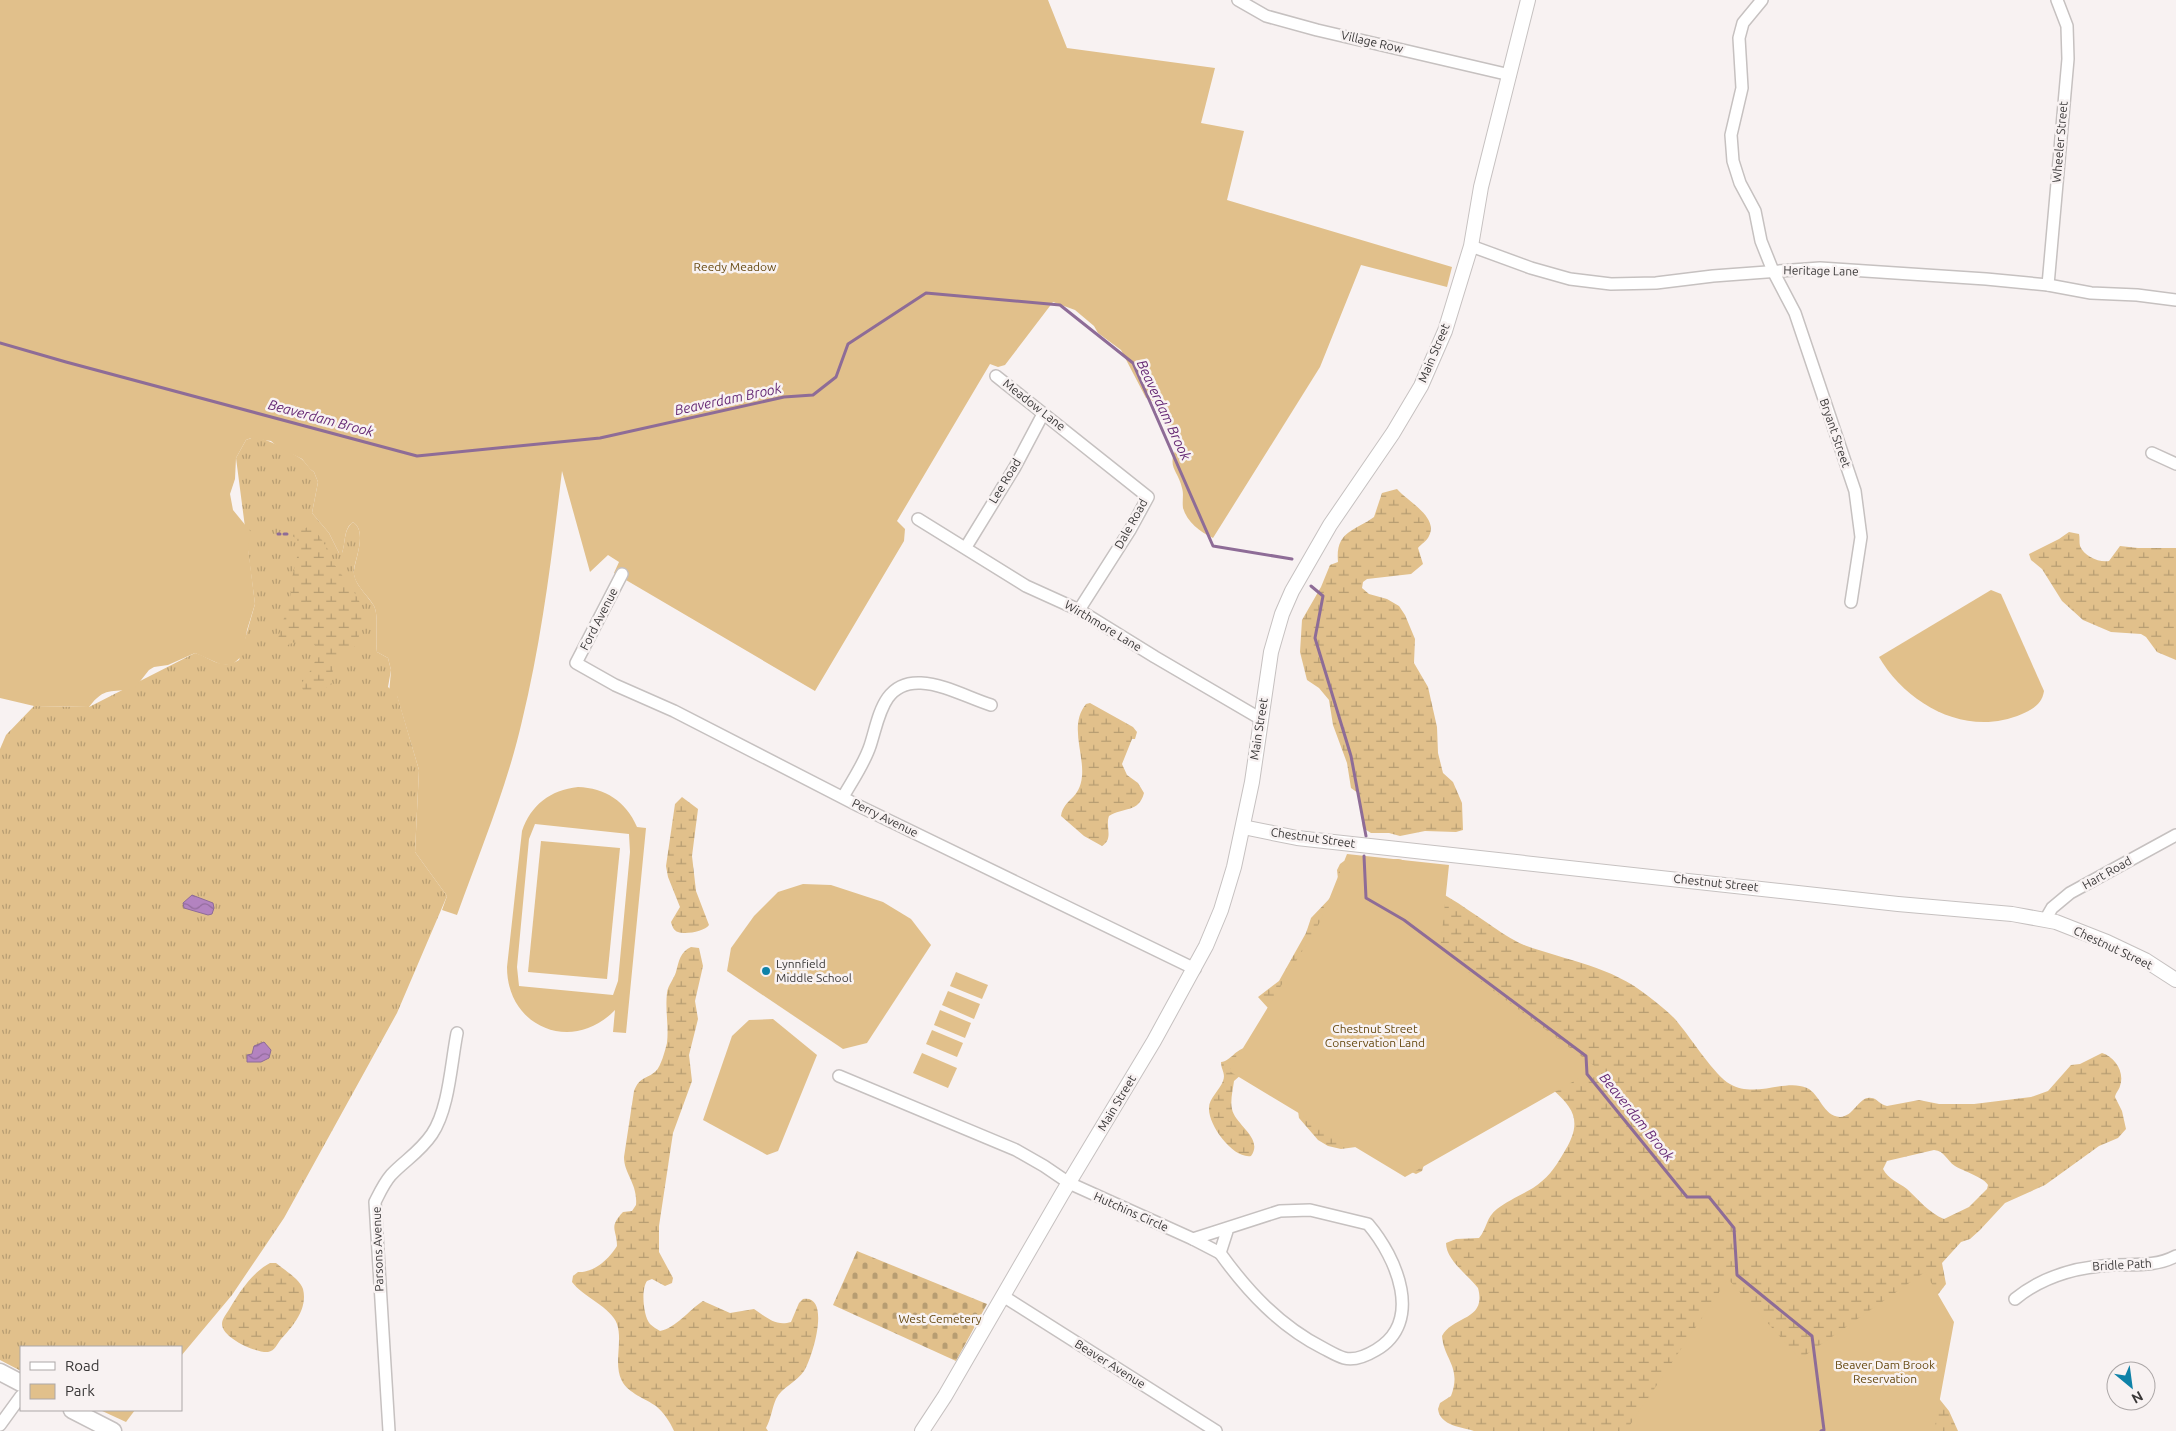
<svg xmlns="http://www.w3.org/2000/svg" width="2176" height="1431" font-family="Ubuntu,sans-serif">
<style>
.grass{fill:url(#grass-tufts)}
.wetland{fill:url(#wetland-marsh);fill-rule:evenodd}
.cemetery{fill:url(#cemetery-stones)}
.park{fill:#e1c08b;fill-rule:evenodd}
.water{fill:url(#water-waves);stroke:#8e6c97}
.lines{fill:none;stroke-linecap:round;stroke-linejoin:round}
.stream{stroke:#8e6c97;stroke-width:3}
.minor-casing{stroke:#c6c1c0;stroke-width:14}
.tertiary-casing{stroke:#c6c1c0;stroke-width:16}
.secondary-casing{stroke:#c6c1c0;stroke-width:19}
.minor{stroke:#fff;stroke-width:11}
.tertiary{stroke:#fff;stroke-width:14}
.secondary{stroke:#fff;stroke-width:16}
.poi-dot{fill:#0f82a8;stroke:#f8f2f2;stroke-width:2}
.labels{text-anchor:middle;stroke-width:5;stroke-linejoin:round;paint-order:stroke}
.street-label{font-size:12px;fill:#393737;stroke:#f8f2f2}
.park-label{font-size:12px;fill:#684b13;stroke:#f8f2f2}
.poi-label{font-size:12px;fill:#393737;stroke:#f8f2f2;text-anchor:start}
.water-label{font-size:14px;font-style:italic;fill:#672b76;stroke:#f8f2f2}
</style>
<defs>
<pattern id="grass-tufts" width="24" height="20" patternUnits="userSpaceOnUse" patternTransform="scale(1.25)"><rect width="24" height="20" fill="#e1c08b"/><path d="M3 7l-1-3M5 7V3M7 7l1-3M15 17l-1-3M17 17v-4M19 17l1-3" fill="none" stroke="#b79d72"/></pattern>
<pattern id="wetland-marsh" width="20" height="14" patternUnits="userSpaceOnUse" patternTransform="scale(1.25)"><rect width="20" height="14" fill="#e1c08b"/><path d="M1 5h8M5 5V1M11 12h8M15 12V8" fill="none" stroke="#b79d72"/></pattern>
<pattern id="cemetery-stones" width="16" height="16" patternUnits="userSpaceOnUse" patternTransform="scale(1.25)"><rect width="16" height="16" fill="#e1c08b"/><path d="M2 7V4a2 2 0 0 1 4 0v3zM10 15v-3a2 2 0 0 1 4 0v3z" fill="#b79d72"/></pattern>
<pattern id="water-waves" width="16" height="10" patternUnits="userSpaceOnUse" patternTransform="scale(1.25)"><rect width="16" height="10" fill="#b383c0"/><path d="M0 5q4-4 8 0t8 0" fill="none" stroke="#936c9d"/></pattern>
</defs>
<rect width="100%" height="100%" fill="#f8f2f2"/>
<g class="grass">
<path d="M254,437C269,439 287,450 300,458C306,462 308,468 314,472L318,482L312,513L329,533L339,553H342C346,542 343,530 353,522C367,531 356,557 354,569C352,583 368,595 374,606C379,616 375,638 377,652L388,658L391,670L388,687L397,695L419,770L415,852L447,896L397,1013L284,1218L232,1295L181,1356V1347H21V1371L0,1360V749L6,735L34,706L89,707L195,653C212,658 221,671 239,660L255,604L236,458L246,440Z"/>
<path d="M100,1410H135L126,1422Z"/>
</g>
<g class="wetland">
<path d="M1397,489C1407,501 1439,517 1429,536C1427,541 1421,544 1418,548L1423,564L1411,574L1367,579L1363,582L1362,588L1369,594L1387,599L1399,606L1405,615L1415,639L1414,663L1428,687L1437,727L1438,753L1443,773L1453,782L1462,803L1463,830L1456,832L1425,831L1400,836L1389,833H1371L1363,828L1359,798L1358,793L1351,788L1347,763L1333,725L1329,700L1319,688L1307,680L1300,652L1302,620L1321,587L1330,565L1338,562C1335,531 1355,531 1374,517L1382,493Z"/>
<path d="M310,526L314,528L329,551L334,564L356,595L360,603L363,619L357,644L336,663L332,673V684C324,690 312,695 303,690L301,684C307,677 321,657 316,647C314,644 310,641 307,639C296,638 289,648 279,646L277,642L291,594V582L298,553L297,539L291,535L287,536V534L289,532H297Z"/>
<path d="M2069,532L2079,534C2080,538 2079,542 2080,546C2084,556 2099,563 2109,561L2120,546L2138,548H2176V660L2157,652L2146,637L2141,634L2111,632L2083,620L2062,601L2042,569L2031,560L2029,554L2059,539Z"/>
<path d="M1090,703L1133,727L1137,732L1135,739H1132L1122,764L1127,775L1138,783L1144,793C1139,813 1123,807 1109,816C1105,827 1114,839 1102,846L1084,836L1061,816C1064,798 1080,800 1082,776C1084,752 1069,725 1086,704Z"/>
<path d="M682,797L698,809L692,856L696,891L709,925C705,931 686,935 678,932C674,931 672,926 671,922L680,907L668,877L666,866L675,804Z"/>
<path d="M1398,859C1414,861 1423,880 1435,890C1438,893 1444,894 1448,897C1462,905 1475,915 1489,924C1499,931 1512,940 1524,945C1568,961 1611,966 1648,996C1659,1005 1671,1013 1679,1024C1691,1038 1715,1076 1730,1084C1756,1099 1785,1078 1807,1088C1820,1094 1823,1116 1840,1117C1854,1117 1859,1096 1871,1098C1877,1098 1880,1105 1887,1106L1919,1100L1939,1104H1974L2031,1097L2048,1091L2071,1065L2080,1064L2102,1053C2115,1057 2125,1072 2120,1086C2119,1090 2116,1092 2115,1097L2122,1111L2126,1129L2118,1138L2099,1146L2045,1185L2005,1203L1980,1230L1970,1239L1961,1242L1942,1263L1946,1284L1936,1297L1937,1396L1949,1411L1958,1431H1474C1462,1427 1440,1426 1438,1409L1440,1403L1451,1396C1462,1367 1444,1360 1442,1336C1453,1315 1487,1321 1478,1288C1468,1275 1446,1260 1446,1243L1456,1239L1479,1238C1487,1229 1486,1217 1497,1209C1507,1201 1521,1195 1533,1188C1547,1179 1555,1168 1563,1154C1581,1125 1578,1111 1552,1089L1426,1158L1422,1171L1416,1174L1356,1147L1341,1149L1328,1146L1318,1140L1299,1118L1298,1111L1242,1074L1234,1081C1233,1089 1230,1101 1232,1109C1235,1125 1264,1138 1251,1156C1233,1159 1208,1125 1209,1108C1209,1098 1220,1090 1223,1081C1226,1073 1221,1070 1221,1062C1231,1061 1235,1049 1248,1047L1268,1008L1258,997L1279,981L1306,933L1311,918L1332,896L1338,879L1337,870L1340,864L1344,861ZM1934,1150C1945,1151 1946,1160 1955,1166C1963,1171 1985,1178 1988,1185L1987,1189L1969,1207L1944,1219C1929,1213 1919,1200 1907,1189C1898,1182 1889,1180 1883,1169L1887,1161Z"/>
<path d="M691,947L699,948L703,966L695,1001L698,1019L689,1055L692,1081L673,1133L659,1226V1252L673,1278L672,1283L665,1286L652,1279L647,1281C641,1289 643,1316 650,1324C653,1327 657,1329 660,1331C676,1328 689,1310 703,1301L730,1313L754,1309C766,1317 776,1327 791,1322L799,1303L803,1299C832,1294 812,1359 804,1371C797,1382 782,1387 776,1399C772,1408 771,1419 766,1428L768,1431H674C670,1422 664,1413 656,1406C646,1399 628,1393 622,1381C613,1364 623,1342 617,1324C612,1308 582,1296 572,1282L573,1276L578,1272C594,1273 609,1259 617,1246C617,1229 608,1228 623,1212L632,1211L636,1205C638,1184 624,1174 624,1157L634,1091C640,1076 646,1080 656,1071C661,1066 665,1051 667,1043C669,1026 665,1010 667,993C668,985 674,979 676,972C679,961 680,952 691,947Z"/>
<path d="M270,1263H276C284,1270 300,1279 303,1289C308,1309 293,1326 281,1339C277,1344 275,1351 268,1352C256,1353 222,1338 222,1324C222,1319 227,1313 230,1308C240,1291 253,1272 270,1263Z"/>
</g>
<path class="cemetery" d="M857,1251L987,1304L956,1361L833,1305Z"/>
<g class="park">
<path d="M0,0H1048L1067,48L1215,68L1201,123L1244,131L1227,200L1452,267L1447,287L1361,265L1320,367L1213,538C1200,532 1187,522 1183,508C1182,501 1184,494 1182,488C1178,470 1166,467 1177,447L1176,444L1158,411L1156,402L1146,398L1121,350L1098,333L1094,326L1075,310L1053,302L1005,365L998,367L990,364L897,521L905,529L904,541L815,691L614,573L619,562L608,555L590,572L562,471C552,555 542,639 522,721C507,787 480,851 457,915L442,910L447,896L415,852L419,770L397,696H391L389,694L391,670L388,658L377,652C375,638 379,616 374,606C368,595 352,583 354,570C356,557 367,531 353,522C343,529 346,543 342,553H339L329,533L312,513L318,482L314,472L310,469L302,459L278,447L271,441L251,438L246,440L236,458L235,479L230,494L233,510L251,532L248,547L255,604L247,630L243,655L233,664L222,665L195,653L168,665L154,667L149,670L134,689C111,693 105,686 89,707L34,706L0,698Z"/>
<path d="M1991,590L2001,594L2044,691C2042,704 2033,709 2022,714C1967,738 1907,705 1879,657Z"/>
<path d="M578,787C605,788 626,801 637,827L646,828L626,1033L613,1032L615,1010C573,1054 507,1028 507,967L522,831C531,805 550,790 578,787ZM535,824L629,834L630,852L618,981L613,995L519,986L517,967L529,839Z"/>
<path d="M541,841L620,848L607,979L528,972Z"/>
<path d="M1347,854L1449,865L1440,951L1597,1068L1405,1177L1229,1071L1320,922Z"/>
<path d="M803,884L831,885L883,902L911,919L931,945L867,1043L843,1049L727,971L731,948L754,916L778,892Z"/>
<path d="M956,972L988,985L982,999L950,986Z"/>
<path d="M948,991L980,1004L974,1019L942,1005Z"/>
<path d="M940,1010L971,1023L965,1038L934,1025Z"/>
<path d="M773,1019L817,1055L778,1151L767,1155L703,1120L732,1036L749,1020Z"/>
<path d="M932,1030L963,1043L957,1057L926,1044Z"/>
<path d="M922,1053L957,1068L948,1088L913,1073Z"/>
<path d="M1925,1272L1954,1322L1934,1431H1626L1728,1279L1800,1359Z"/>
</g>
<g class="water">
<path d="M192,895L213,903L214,908L212,914L208,915L184,908L183,903Z"/>
<path d="M264,1042L271,1050L269,1058L261,1062H247V1055L252,1054L254,1046Z"/>
</g>
<g class="lines">
<g class="stream">
<path d="M0,343L66,362L417,456L600,438L784,397L813,395L836,377L848,344L926,293L1060,305L1133,363L1213,546L1292,559"/>
<path d="M278,534H280"/>
<path d="M284,534H287"/>
<path d="M1311,586L1323,596L1315,638L1351,756L1366,836"/>
<path d="M1364,856L1366,898L1404,920L1586,1056L1587,1074L1687,1197H1709L1734,1228L1737,1275L1812,1336L1824,1430L1821,1431"/>
</g>
<defs>
<g id="minor">
<path d="M1238,0L1266,16L1317,30L1510,75"/>
<path d="M1762,0L1743,23L1739,38L1742,88L1731,135L1733,161L1740,183L1755,211L1761,241L1773,271L1795,313L1855,491L1861,537L1851,602"/>
<path d="M1471,246L1531,268L1570,279L1611,284L1656,283L1713,276L1820,268L1986,279L2048,285L2091,293L2137,295L2176,300"/>
<path d="M2048,285L2068,59L2067,26L2057,0"/>
<path d="M996,376L1148,497L1130,530L1079,610"/>
<path d="M2152,453L2176,464"/>
<path d="M918,519L1026,586L1079,610L1155,657L1261,719"/>
<path d="M966,547L1015,467L1043,414"/>
<path d="M622,574L576,663L615,685L674,711L859,806L1195,969"/>
<path d="M843,797C852,781 864,764 870,746C879,719 882,681 921,683C944,684 969,698 991,705"/>
<path d="M2045,920L2052,908L2070,893L2176,835"/>
<path d="M839,1076L1016,1150L1044,1166L1069,1183L1193,1239L1280,1211L1310,1210L1368,1224C1397,1258 1424,1322 1376,1350C1366,1356 1355,1361 1344,1358C1337,1356 1329,1351 1323,1348C1280,1326 1248,1292 1220,1253L1228,1228"/>
<path d="M1193,1239L1220,1253"/>
<path d="M1003,1296L1216,1431"/>
<path d="M2015,1299C2043,1276 2076,1267 2112,1265C2135,1264 2155,1267 2176,1256"/>
<path d="M0,1425L21,1396"/>
<path d="M389,1431L375,1202C380,1192 384,1183 391,1175C404,1161 420,1152 432,1134C449,1109 451,1063 457,1033"/>
</g>
<g id="tertiary">
<path d="M1243,827L1297,838L1898,904L2012,914L2056,922L2107,942L2145,960L2176,980"/>
<path d="M922,1431L945,1396L1062,1194L1154,1041L1206,946L1221,910L1234,867L1252,782L1271,652L1282,614L1292,591L1330,525L1393,433L1421,386L1445,331L1471,246L1481,187L1528,0"/>
</g>
<g id="secondary">
<path d="M0,1372L21,1383"/>
<path d="M72,1410L113,1431"/>
</g>
</defs>
<use href="#minor" class="minor-casing"/>
<use href="#tertiary" class="tertiary-casing"/>
<use href="#secondary" class="secondary-casing"/>
<use href="#minor" class="minor"/>
<use href="#tertiary" class="tertiary"/>
<use href="#secondary" class="secondary"/>
</g>
<circle class="poi-dot" cx="766" cy="971" r="5"/>
<g class="labels">
<g class="street-label">
<text transform="translate(1372 42) rotate(13)" y="4">Village Row</text>
<text transform="translate(2060 142) rotate(-85)" y="4">Wheeler Street</text>
<text transform="translate(1821 271) rotate(1)" y="4">Heritage Lane</text>
<text transform="translate(1434 353) rotate(-67)" y="4">Main Street</text>
<text transform="translate(1034 405) rotate(38)" y="4">Meadow Lane</text>
<text transform="translate(1835 433) rotate(71)" y="4">Bryant Street</text>
<text transform="translate(1005 481) rotate(-59)" y="4">Lee Road</text>
<text transform="translate(1131 524) rotate(-61)" y="4">Dale Road</text>
<text transform="translate(599 619) rotate(-63)" y="4">Ford Avenue</text>
<text transform="translate(1103 626) rotate(31)" y="4">Wirthmore Lane</text>
<text transform="translate(1259 729) rotate(-81)" y="4">Main Street</text>
<text transform="translate(885 818) rotate(26)" y="4">Perry Avenue</text>
<text transform="translate(1313 838) rotate(8)" y="4">Chestnut Street</text>
<text transform="translate(2107 873) rotate(-29)" y="4">Hart Road</text>
<text transform="translate(1716 883) rotate(6)" y="4">Chestnut Street</text>
<text transform="translate(2113 948) rotate(25)" y="4">Chestnut Street</text>
<text transform="translate(1117 1103) rotate(-59)" y="4">Main Street</text>
<text transform="translate(1131 1212) rotate(24)" y="4">Hutchins Circle</text>
<text transform="translate(378 1249) rotate(-92)" y="4">Parsons Avenue</text>
<text transform="translate(2122 1265) rotate(-3)" y="4">Bridle Path</text>
<text transform="translate(1110 1364) rotate(32)" y="4">Beaver Avenue</text>
</g>
<g class="park-label">
<text x="735" y="271">Reedy Meadow</text>
<text x="1375" y="1033">Chestnut Street<tspan x="1375" dy="14">Conservation Land</tspan></text>
<text x="940" y="1323">West Cemetery</text>
<text x="1885" y="1369">Beaver Dam Brook<tspan x="1885" dy="14">Reservation</tspan></text>
</g>
<g class="poi-label">
<text x="776" y="968">Lynnfield<tspan x="776" dy="14">Middle School</tspan></text>
</g>
<g class="water-label">
<text transform="translate(728 399) rotate(-12)" y="5">Beaverdam Brook</text>
<text transform="translate(1164 410) rotate(65)" y="5">Beaverdam Brook</text>
<text transform="translate(321 418) rotate(15)" y="5">Beaverdam Brook</text>
<text transform="translate(1637 1117) rotate(51)" y="5">Beaverdam Brook</text>
</g>
</g>
<rect x="20" y="1346" width="162" height="65" fill="#f8f2f2" stroke="#aca7a7"/>
<rect x="30" y="1362" width="25" height="8" fill="#ffffff" stroke="#aca7a7"/>
<text x="65" y="1371" font-size="15" fill="#393737">Road</text>
<rect x="30" y="1384" width="25" height="15" fill="#e1c08b" stroke="#aca7a7"/>
<text x="65" y="1396" font-size="15" fill="#393737">Park</text>
<g transform="translate(2131 1386) rotate(151)"><circle r="24" fill="#f8f2f2" stroke="#aca7a7"/>
<path d="M0-4L9 19L0 12L-9 19Z" fill="#0f82a8"/>
<text y="-8" font-size="14" font-weight="bold" text-anchor="middle" fill="#393737">N</text>
</g>
</svg>
